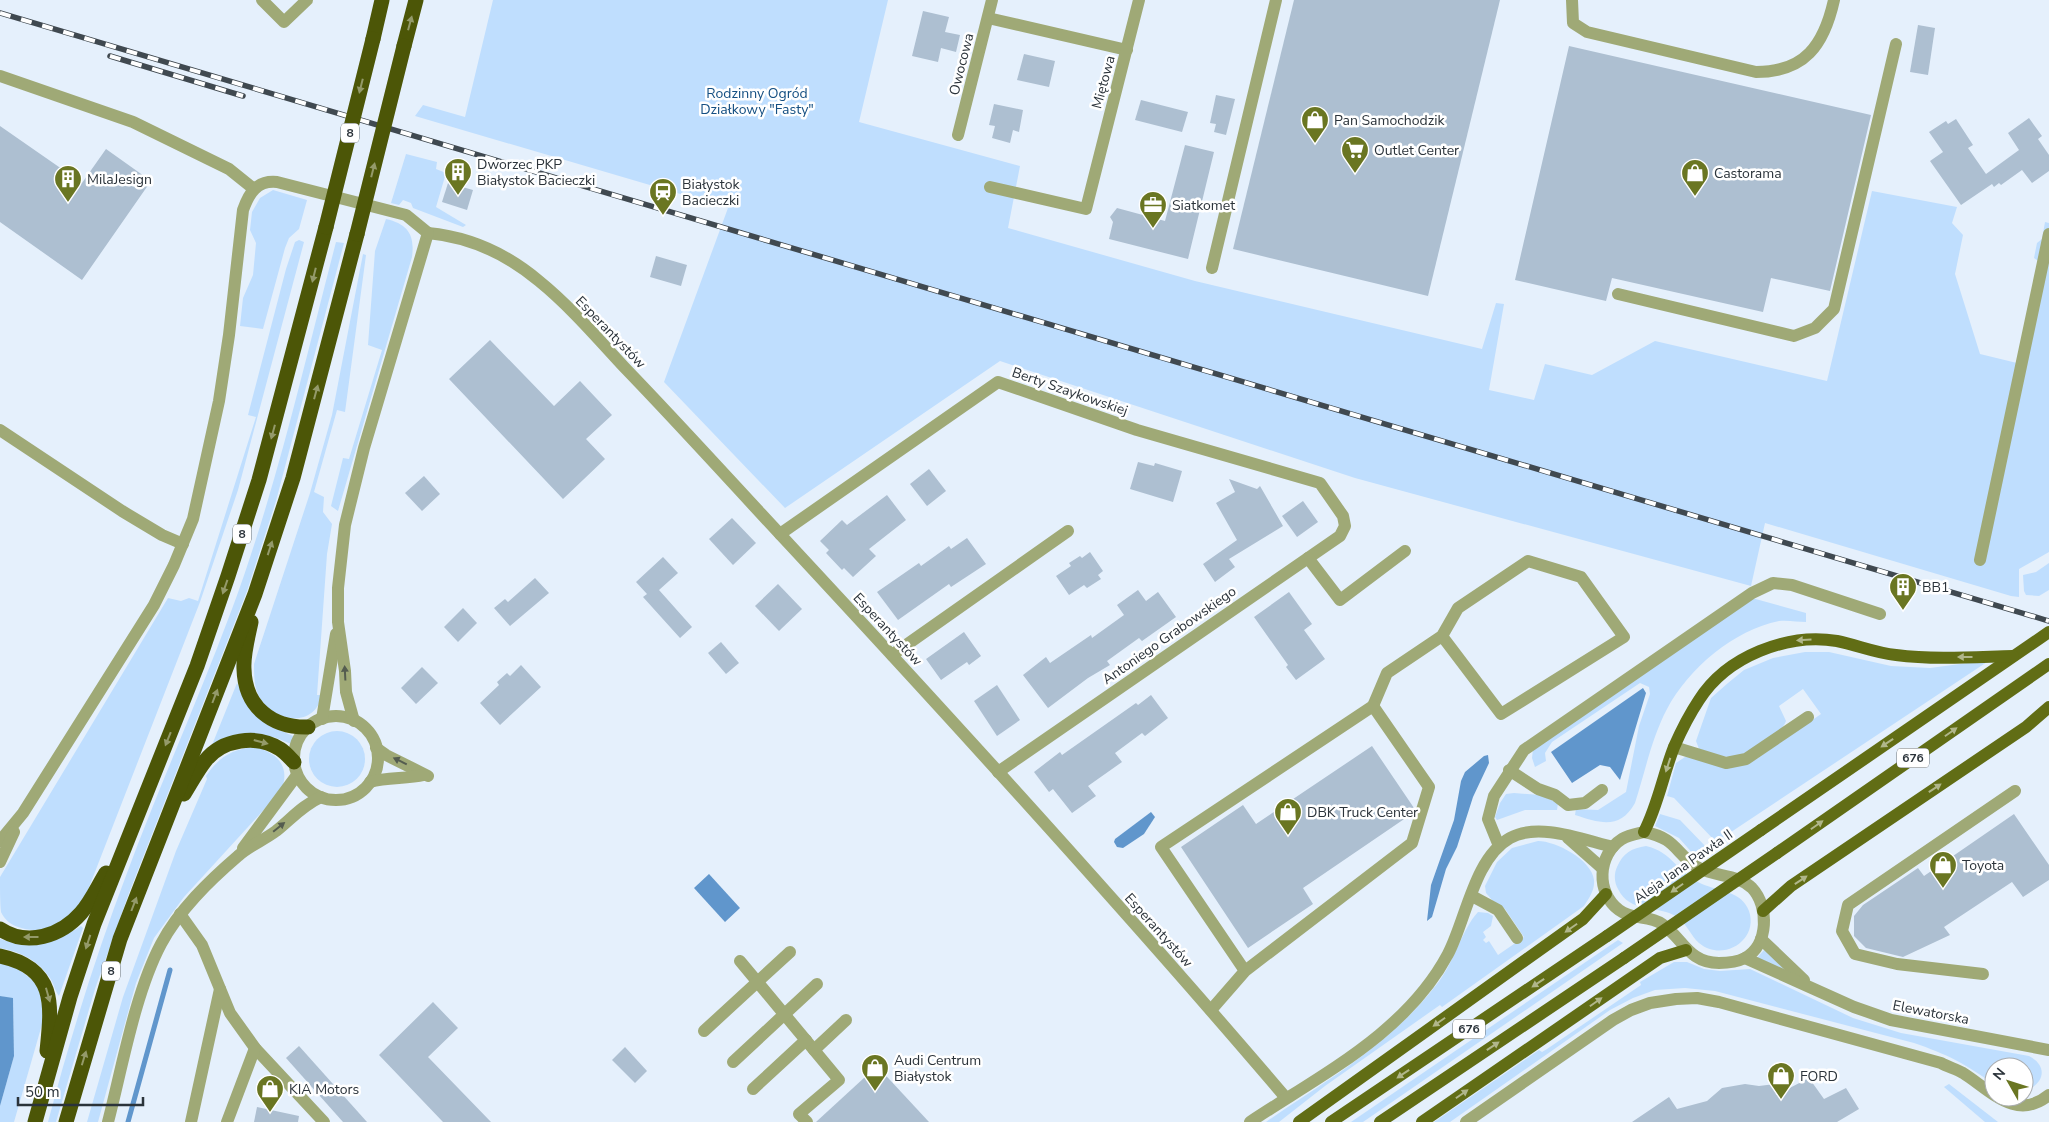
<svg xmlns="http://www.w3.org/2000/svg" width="2049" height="1122" font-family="'Nunito Sans',sans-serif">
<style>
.green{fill:#bfdefe}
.water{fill:#6096cc}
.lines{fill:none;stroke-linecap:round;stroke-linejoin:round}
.stream{stroke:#6096cc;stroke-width:5}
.building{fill:#adbfd1}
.minor{stroke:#9fa976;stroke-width:12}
.major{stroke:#616d15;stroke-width:12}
.highway{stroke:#4c5607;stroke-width:15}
.rail-casing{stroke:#404950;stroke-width:5.5}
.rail{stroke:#fff;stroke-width:4;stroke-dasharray:11;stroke-linecap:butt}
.major-bridge{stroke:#616d15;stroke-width:12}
.highway-bridge{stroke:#4c5607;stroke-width:15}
.oneway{fill:#949a6a}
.oneway2{fill:#b0b68a}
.oneway3{fill:#545c4f}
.labels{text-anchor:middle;stroke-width:5;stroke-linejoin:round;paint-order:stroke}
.shield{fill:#fff;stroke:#6b7075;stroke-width:1}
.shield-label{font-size:12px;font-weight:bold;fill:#2b333a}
.street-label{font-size:14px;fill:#2b333a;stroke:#fff}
.park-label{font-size:14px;fill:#144f82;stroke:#fff}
.poi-label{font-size:14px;fill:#2b333a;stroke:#fff;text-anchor:start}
</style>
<rect width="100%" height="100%" fill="#e5f0fc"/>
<g class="green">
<path d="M493,0H888L859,122L1020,166L1008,228L1195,281L1482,349L1496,303L1504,304L1489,390L1534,400L1545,364L1592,375L1655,341L1827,381L1872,191L1957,207L1952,223L1963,235L1955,274L1980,354L2017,363L2041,263L2034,258L2037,243L2042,239L2045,222L2049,223V552L2019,569V597L2011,596L1765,523L1751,586L1355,478L1000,361L785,508L664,382L728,208L415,116L423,105L465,117Z"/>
<path d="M406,154L437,162L436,169L446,173L436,207L466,225L463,227L413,208L411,203L403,200L399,205L391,203Z"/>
<path d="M273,190L307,200L299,229L289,238L285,248L263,329L240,326L243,298L253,275L256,243L250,230L252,212L260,198Z"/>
<path d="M386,219C408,224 415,235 412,257L338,511L331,506L343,458L349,459L382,350L368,345L375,251Z"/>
<path d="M299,240L304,242L238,490L200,602L86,895C71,917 47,938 18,927C11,925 4,919 1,912C0,903 0,887 0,877L168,598L181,601L189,598L198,601L256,417L248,415L286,269L295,242Z"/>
<path d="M336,242L344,243L276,501L247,591L129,893L95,989L56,1122H48C70,1038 96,955 127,873C160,784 199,698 232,609C276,490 304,365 336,242Z"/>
<path d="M363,254L366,255L345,412L337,410L314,492L324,497L323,512L332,524L327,554L317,695H322C315,728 275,723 260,698C254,688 254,676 254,664L310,493L332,415Z"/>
<path d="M2049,563V590L2039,596L2026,595L2024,591L2023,575L2036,572Z"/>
<path d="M1752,598L1806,613V622C1798,622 1788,620 1779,621C1734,630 1689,668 1667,709C1652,737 1645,772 1635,803C1620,830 1600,823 1575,815L1576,809L1598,810L1626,792L1639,726L1650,694L1649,687L1640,683L1552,742L1545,753L1546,761L1535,767L1532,758L1533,749Z"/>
<path d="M1805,652H1829L1891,666L1930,668L1990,660L1716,842L1674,798L1667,796L1676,763L1685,757L1755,760L1821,714L1803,689L1779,706L1786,721C1781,736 1747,756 1731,757C1720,757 1709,752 1699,749L1696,741L1711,698L1728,683L1744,670L1773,658Z"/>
<path d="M237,683L251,711L266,724L293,736L294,738L291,744L274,737L212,745Z"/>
<circle cx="337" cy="759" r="28"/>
<path d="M255,747C278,753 291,767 281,791L184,897L154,938L136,983L98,1122H87L123,997L176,851L207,779L206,776C219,757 232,749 255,747Z"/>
<path d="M1514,793L1540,795L1558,803L1557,810H1525L1497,820L1495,817L1500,803L1506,794Z"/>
<path d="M1660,814L1680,820L1707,848L1695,856L1679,838L1655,826Z"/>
<path d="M1538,841C1556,841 1592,860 1594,880C1595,890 1589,898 1584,906L1442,1007L1440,1005L1325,1086L1279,1122H1266C1328,1079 1390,1045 1437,984C1454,963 1462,929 1478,912L1488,913L1493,916L1491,926L1483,932L1486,937L1483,940L1486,943L1489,941L1498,955L1524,937L1505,909L1492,900L1486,893L1485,886L1497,862L1512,848Z"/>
<path d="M1646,846C1673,852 1677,873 1702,884C1718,891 1742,891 1749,911C1759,940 1723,963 1699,943C1691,936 1687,924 1677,917C1657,904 1630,914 1618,889C1614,882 1614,873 1617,867C1623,853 1632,848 1646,846Z"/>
<path d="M81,926L83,928L59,996C55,991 54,984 50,978C38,960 21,952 0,948V939C29,948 56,943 81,926Z"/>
<path d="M1618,940L1623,943L1363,1122H1351Z"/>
<path d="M1764,950L1791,972L1756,959Z"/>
<path d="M0,962L13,965L35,982L41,991L43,1021L14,1122H0V1106L14,1056L13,999L0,996Z"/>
<path d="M1674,962H1687L1704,969L1720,971L1750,969L1853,1018L1901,1033L2029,1056C2049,1066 2044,1085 2024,1091V1067H1994V1085C1967,1064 1946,1054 1914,1043L1715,991L1685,988L1655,990L1633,998L1610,1010L1450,1122H1434L1539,1050L1542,1052L1547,1049L1641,985L1640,982Z"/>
<path d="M1949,1084L1998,1122H1985L1944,1087Z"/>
</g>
<g class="water">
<path d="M1643,688L1646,693L1620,780L1610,767L1600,765L1572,783L1551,752Z"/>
<path d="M1488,755L1489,763L1473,797L1457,847L1446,869L1432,917L1427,921L1431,885L1454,820L1461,781L1465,772L1484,756Z"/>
<path d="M1151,812L1155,817L1144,834L1123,848L1117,847L1114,842L1115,839Z"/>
<path d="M709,874L740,908L725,922L694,888Z"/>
<path d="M0,996L13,998L14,1056L0,1106Z"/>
</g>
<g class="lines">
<path class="stream" d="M128,1122L170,970"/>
</g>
<g class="building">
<path d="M1294,0H1500L1428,296L1233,249Z"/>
<path d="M923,11L949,17L945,32L960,35L956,52L941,48L938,62L912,56Z"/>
<path d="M1918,25L1935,28L1928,75L1910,72Z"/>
<path d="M1569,46L1871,115L1830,291L1771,278L1763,312L1612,278L1606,301L1515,280Z"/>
<path d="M1024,54L1055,61L1049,87L1017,80Z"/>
<path d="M1216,95L1235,99L1226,135L1214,132L1216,124L1210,123Z"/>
<path d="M1141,100L1188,112L1182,132L1135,120Z"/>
<path d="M994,104L1023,110L1019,132L1013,130L1010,143L992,138L995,126L989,125Z"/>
<path d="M2029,118L2042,136L2038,139L2049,155V171L2032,183L2022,170L2001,185L1999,183L1994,187L1992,184L1961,205L1930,161L1943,152L1929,132L1946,121L1948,124L1956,119L1973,145L1968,148L1986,174L2019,150L2008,133Z"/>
<path d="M0,126L82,183L106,149L151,181L82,280L0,222Z"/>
<path d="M1185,145L1214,152L1188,259L1109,239L1113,222L1110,217L1117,208L1165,221Z"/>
<path d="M448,183L473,190L467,210L442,202Z"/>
<path d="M656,256L687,265L681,286L650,277Z"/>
<path d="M490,340L554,406L580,381L612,415L586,439L605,459L563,499L449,379Z"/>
<path d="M1138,462L1154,466L1155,463L1182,471L1173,502L1130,489Z"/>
<path d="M929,469L946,491L927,506L910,484Z"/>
<path d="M424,476L440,494L422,511L405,493Z"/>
<path d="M1229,479L1257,489L1260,486L1283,526L1229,559L1235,567L1215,582L1203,564L1237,540L1216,503L1235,492Z"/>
<path d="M887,495L906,520L869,549L876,556L853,577L844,568L842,570L826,553L829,550L820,541L842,520L847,525Z"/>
<path d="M1303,501L1318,522L1297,537L1282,516Z"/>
<path d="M732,518L756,543L733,565L709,539Z"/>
<path d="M967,538L986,564L951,587L949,584L898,620L877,592L919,563L921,566L949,546L951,549Z"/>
<path d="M1090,552L1103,571L1098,575L1101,579L1087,588L1084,585L1069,595L1056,576L1071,566L1069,563L1080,556L1082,558Z"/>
<path d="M663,557L678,573L659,590L692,627L680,638L643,597L647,594L636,582Z"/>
<path d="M535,578L549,593L510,626L494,608L505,599L508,602Z"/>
<path d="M778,584L802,609L779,631L755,606Z"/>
<path d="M1138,590L1146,601L1158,592L1176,617L1142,641L1139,638L1107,661L1110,665L1088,678L1048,708L1023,675L1046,657L1050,663L1091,635L1092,638L1124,615L1117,605Z"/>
<path d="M1289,592L1312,624L1304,630L1325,659L1296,680L1286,667L1288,665L1254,617Z"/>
<path d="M463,608L477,623L458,642L444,627Z"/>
<path d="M964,632L981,656L969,665L967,662L941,680L926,659Z"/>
<path d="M721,642L739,663L726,674L708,653Z"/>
<path d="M521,665L541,687L500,725L480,703L499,685L497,682L507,673L510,676Z"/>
<path d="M422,667L438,683L416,704L401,688Z"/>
<path d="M997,685L1020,720L997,736L974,701Z"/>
<path d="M1151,695L1168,718L1145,736L1142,733L1115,753L1122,762L1088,786L1096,796L1072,813L1053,789L1049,792L1034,772L1060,752L1062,755L1136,703L1138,705Z"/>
<path d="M1372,746L1414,808L1413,813L1303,888L1313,904L1248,948L1181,847L1243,805L1256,824Z"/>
<path d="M2014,814L2049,865V880L2023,897L2012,882L1944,927L1950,935L1903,957L1866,948L1854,936V916L1863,905L1918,868L1924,876Z"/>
<path d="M433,1002L458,1028L428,1057L491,1122H443L379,1055Z"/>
<path d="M299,1046L367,1122H343L286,1058Z"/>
<path d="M625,1047L647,1071L635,1083L612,1060Z"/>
<path d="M877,1066L929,1122H816Z"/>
<path d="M1809,1078L1824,1099L1846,1088L1859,1109L1837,1122H1632L1669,1097L1677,1109L1707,1101L1722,1088L1745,1084L1759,1086L1775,1084L1776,1095Z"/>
<path d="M257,1107L299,1116L298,1122H254Z"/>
</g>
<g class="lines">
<g class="minor">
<path d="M262,0L284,22L307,0"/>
<path d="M1572,0L1573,23L1587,32L1756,72C1805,72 1824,45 1834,0"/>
<path d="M988,18L1127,50"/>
<path d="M0,76L133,122L229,169L254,189"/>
<path d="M958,135L992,0"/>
<path d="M990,187L1086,209L1139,0"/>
<path d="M428,233C470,237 507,254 539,281C571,307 598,339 626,369C682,427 736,487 791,546C959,727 1126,910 1286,1098"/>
<path d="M1212,268L1276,0"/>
<path d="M1618,294L1794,336L1815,328L1834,309L1896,44"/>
<path d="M0,430L122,511L162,535L183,544"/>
<path d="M780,534L998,382L1137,430L1320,483L1343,516L1345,526L1340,536L998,772"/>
<path d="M1308,558L1340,600L1405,551"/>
<path d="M1980,560L2049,234"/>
<path d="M892,655L1068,531"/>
<path d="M1373,706L1387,673L1442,636L1501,714L1624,637L1581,577L1528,561L1458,608L1442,636"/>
<circle cx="336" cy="758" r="42"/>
<path d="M322,719L336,634"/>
<path d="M354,721L346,692L345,671L338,622V588L345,525L364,448L428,233"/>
<path d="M1674,747L1726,763L1746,759L1808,717"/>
<path d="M376,748L386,755L428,776"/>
<path d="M1509,770L1538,789L1555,795L1568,805L1585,803L1602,790"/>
<path d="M370,782C387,777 406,779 424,775"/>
<path d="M1644,832C1678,838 1675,855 1699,868C1716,877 1738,874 1752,888C1769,906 1769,945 1745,958C1737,962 1728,963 1719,963C1688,963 1683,938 1662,924C1649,915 1632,920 1619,910C1596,893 1597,855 1622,839C1629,835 1636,834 1644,832Z"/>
<path d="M1568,838L1602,868"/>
<path d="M0,841L23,813L154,605L174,565L193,519L219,401L229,335L243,210C249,193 257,180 277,182L406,215L428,233"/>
<path d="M1499,846L1488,819L1494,796L1524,750L1752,593L1773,583L1792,585L1880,614"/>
<path d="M243,848L297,775"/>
<path d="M0,862L14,832"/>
<path d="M1472,896L1498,910L1517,938"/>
<path d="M180,914L202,945L230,1013L255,1048L324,1122"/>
<path d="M1761,939L1804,980"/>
<path d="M1745,958L1854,1007L1891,1020L2049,1050"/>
<path d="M740,961L839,1080L799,1114L807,1122"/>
<path d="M1983,974L1897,964L1855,954L1842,931L1848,905L2015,791"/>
<path d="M1211,1010L1245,971L1412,843L1429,787L1373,706L1161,847L1245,971"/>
<path d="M704,1031L790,952"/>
<path d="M814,1050L846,1020"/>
<path d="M733,1062L817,984"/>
<path d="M753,1089L806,1040"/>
<path d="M108,1122C122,1068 135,993 161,944C179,910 209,881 238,856C249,846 264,840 276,831C291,819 303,805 321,797"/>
<path d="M191,1122L220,989"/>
<path d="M227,1122L255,1048"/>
<path d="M1250,1122C1322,1074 1406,1033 1448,954C1466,920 1474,858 1510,838C1539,822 1583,840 1613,847"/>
<path d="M1466,1122L1613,1020L1631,1010L1650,1003L1676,999L1697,998L1719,1002L1941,1063C1948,1067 1956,1069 1963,1073C1990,1090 2016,1122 2049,1095"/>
</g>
<g class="major">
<path d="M1761,830L2049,632"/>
<path d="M1644,832C1658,805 1663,775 1674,747C1681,731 1689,715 1699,700C1727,656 1787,633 1837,641C1857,645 1876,653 1896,655C1935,660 1975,657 2013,656"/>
<path d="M1777,853L2049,664"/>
<path d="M1763,911L1791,886L2026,727L2049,707"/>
<path d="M1299,1122L1583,919L1606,894"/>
<path d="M1331,1122L1607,936"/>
<path d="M1380,1122L1624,958"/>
<path d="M1422,1122L1660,958L1686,950"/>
</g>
<g class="highway">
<path d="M373,39L382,0"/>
<path d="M404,46L416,0"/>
<path d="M251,622C248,637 243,654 244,669C245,707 272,728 308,727"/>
<path d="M184,794C191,783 197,771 205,761C222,739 257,734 280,749C285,752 290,758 294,762"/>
<path d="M0,929C27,947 61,936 81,913C91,902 98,886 106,873"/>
<path d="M0,956C56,968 52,1004 47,1051"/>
<path d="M35,1122L70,997L94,924L197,666L228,576L259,480L326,227"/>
<path d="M66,1122L120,939L255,594L293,478L357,234"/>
</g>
<defs>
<g id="rail">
<path d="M0,13L2049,621"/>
<path d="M110,56L243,96"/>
</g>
</defs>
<use href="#rail" class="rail-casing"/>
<use href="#rail" class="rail"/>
<g class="major-bridge">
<path d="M1607,936L1761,830"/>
<path d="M1624,958L1777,853"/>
</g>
<g class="highway-bridge">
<path d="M326,227L373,39"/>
<path d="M357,234L404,46"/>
</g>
</g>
<defs><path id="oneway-solid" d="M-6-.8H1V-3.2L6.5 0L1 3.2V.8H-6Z" transform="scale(1.25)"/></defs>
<g class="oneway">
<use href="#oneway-solid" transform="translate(410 23) rotate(-75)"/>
<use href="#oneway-solid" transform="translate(361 86) rotate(104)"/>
<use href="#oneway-solid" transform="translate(373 170) rotate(-76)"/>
<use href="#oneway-solid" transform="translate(314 275) rotate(104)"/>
<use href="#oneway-solid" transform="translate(316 392) rotate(-75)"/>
<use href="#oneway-solid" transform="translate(273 432) rotate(105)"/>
<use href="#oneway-solid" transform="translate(270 548) rotate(-72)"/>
<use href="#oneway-solid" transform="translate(225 587) rotate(109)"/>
<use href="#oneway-solid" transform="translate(215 696) rotate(-69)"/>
<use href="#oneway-solid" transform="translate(168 739) rotate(112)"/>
<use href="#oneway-solid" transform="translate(261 742) rotate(15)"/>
<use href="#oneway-solid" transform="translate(134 904) rotate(-69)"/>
<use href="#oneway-solid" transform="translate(31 937) rotate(180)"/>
<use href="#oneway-solid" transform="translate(88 942) rotate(108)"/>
<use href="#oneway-solid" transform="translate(48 995) rotate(74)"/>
<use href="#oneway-solid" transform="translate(84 1058) rotate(-73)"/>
</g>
<g class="oneway2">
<use href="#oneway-solid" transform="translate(1804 640) rotate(177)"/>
<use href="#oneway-solid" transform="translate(1965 657) rotate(180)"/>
<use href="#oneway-solid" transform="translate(1951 732) rotate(-35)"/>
<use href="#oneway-solid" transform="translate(1887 743) rotate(146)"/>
<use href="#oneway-solid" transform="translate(1668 765) rotate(108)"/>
<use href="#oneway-solid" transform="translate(1935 788) rotate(-34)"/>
<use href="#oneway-solid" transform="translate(1817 825) rotate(-35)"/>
<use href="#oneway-solid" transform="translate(1801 880) rotate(-34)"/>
<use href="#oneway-solid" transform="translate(1677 888) rotate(145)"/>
<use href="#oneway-solid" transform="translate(1571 928) rotate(145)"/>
<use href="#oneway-solid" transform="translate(1538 983) rotate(146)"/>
<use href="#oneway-solid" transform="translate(1596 1002) rotate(-35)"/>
<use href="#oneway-solid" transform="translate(1439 1022) rotate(145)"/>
<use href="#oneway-solid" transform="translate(1493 1046) rotate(-34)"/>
<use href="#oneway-solid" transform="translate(1403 1074) rotate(146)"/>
<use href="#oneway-solid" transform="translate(1462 1094) rotate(-35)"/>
</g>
<g class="oneway3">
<use href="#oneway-solid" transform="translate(345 673) rotate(-93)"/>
<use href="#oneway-solid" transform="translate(400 761) rotate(-154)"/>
<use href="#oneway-solid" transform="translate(279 827) rotate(-39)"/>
</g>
<defs>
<symbol id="shop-pin" viewBox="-11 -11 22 30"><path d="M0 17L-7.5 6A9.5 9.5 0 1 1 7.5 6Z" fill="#6a7622" stroke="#fff"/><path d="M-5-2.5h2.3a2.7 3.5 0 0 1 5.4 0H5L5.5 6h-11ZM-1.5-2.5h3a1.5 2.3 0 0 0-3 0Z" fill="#fff"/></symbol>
<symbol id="supermarket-pin" viewBox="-11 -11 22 30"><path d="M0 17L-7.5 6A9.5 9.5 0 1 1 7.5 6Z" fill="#6a7622" stroke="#fff"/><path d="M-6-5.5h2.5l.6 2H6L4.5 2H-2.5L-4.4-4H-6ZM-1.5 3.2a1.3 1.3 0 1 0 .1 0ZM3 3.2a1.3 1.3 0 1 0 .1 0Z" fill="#fff"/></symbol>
<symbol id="building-pin" viewBox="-11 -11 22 30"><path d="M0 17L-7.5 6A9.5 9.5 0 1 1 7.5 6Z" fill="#6a7622" stroke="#fff"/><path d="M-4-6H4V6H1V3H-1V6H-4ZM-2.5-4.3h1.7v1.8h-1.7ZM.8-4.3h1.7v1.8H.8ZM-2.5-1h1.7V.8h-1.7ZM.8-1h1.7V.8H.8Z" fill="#fff"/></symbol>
<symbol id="station-pin" viewBox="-11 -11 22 30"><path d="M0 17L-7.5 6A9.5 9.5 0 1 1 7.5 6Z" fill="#6a7622" stroke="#fff"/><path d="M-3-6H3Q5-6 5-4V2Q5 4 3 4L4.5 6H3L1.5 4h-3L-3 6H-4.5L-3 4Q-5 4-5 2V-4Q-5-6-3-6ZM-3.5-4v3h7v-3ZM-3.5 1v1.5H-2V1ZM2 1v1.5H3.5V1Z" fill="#fff"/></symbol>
<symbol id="office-pin" viewBox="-11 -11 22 30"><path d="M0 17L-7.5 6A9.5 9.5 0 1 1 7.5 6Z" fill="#6a7622" stroke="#fff"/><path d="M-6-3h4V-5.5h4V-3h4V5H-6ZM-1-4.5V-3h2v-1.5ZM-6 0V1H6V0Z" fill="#fff"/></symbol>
</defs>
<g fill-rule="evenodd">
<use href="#shop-pin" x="1299" y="104" width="32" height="43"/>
<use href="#supermarket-pin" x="1339" y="134" width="32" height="43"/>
<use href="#building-pin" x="442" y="156" width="32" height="43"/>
<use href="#shop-pin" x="1679" y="157" width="32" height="43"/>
<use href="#building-pin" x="52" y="163" width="32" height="43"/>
<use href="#station-pin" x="647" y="176" width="32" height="43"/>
<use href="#office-pin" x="1137" y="189" width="32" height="43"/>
<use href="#building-pin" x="1887" y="571" width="32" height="43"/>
<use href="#shop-pin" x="1272" y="796" width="32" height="43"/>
<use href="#shop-pin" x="1927" y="849" width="32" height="43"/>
<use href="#shop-pin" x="859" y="1052" width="32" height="43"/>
<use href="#shop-pin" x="1765" y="1060" width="32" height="43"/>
<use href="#shop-pin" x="254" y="1073" width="32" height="43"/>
</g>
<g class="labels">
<g class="shield">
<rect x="341" y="123.5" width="18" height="19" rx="4"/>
<rect x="233" y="524.5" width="18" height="19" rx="4"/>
<rect x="1897" y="748.5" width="32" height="19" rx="4"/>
<rect x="102" y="961.5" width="18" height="19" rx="4"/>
<rect x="1453" y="1019.5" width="32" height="19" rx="4"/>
</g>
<g class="shield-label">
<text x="350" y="137">8</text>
<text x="242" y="538">8</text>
<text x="1913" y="762">676</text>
<text x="111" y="975">8</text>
<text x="1469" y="1033">676</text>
</g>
<g class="street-label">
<text transform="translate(961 64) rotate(-76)" y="5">Owocowa</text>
<text transform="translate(1103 82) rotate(-75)" y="5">Miętowa</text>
<text transform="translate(611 332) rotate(46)" y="5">Esperantystów</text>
<text transform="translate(1070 391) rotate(19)" y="5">Berty Szaykowskiej</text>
<text transform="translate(888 629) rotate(47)" y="5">Esperantystów</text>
<text transform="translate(1169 635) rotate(-35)" y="5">Antoniego Grabowskiego</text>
<text transform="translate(1683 866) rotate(-35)" y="5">Aleja Jana Pawła II</text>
<text transform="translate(1159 930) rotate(48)" y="5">Esperantystów</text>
<text transform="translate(1931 1012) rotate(11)" y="5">Elewatorska</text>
</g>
<g class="park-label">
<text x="757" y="98">Rodzinny Ogród<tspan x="757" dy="16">Działkowy "Fasty"</tspan></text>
</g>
<g class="poi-label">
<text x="1334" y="125">Pan Samochodzik</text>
<text x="1374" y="155">Outlet Center</text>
<text x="477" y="169">Dworzec PKP<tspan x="477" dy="16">Białystok Bacieczki</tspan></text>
<text x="1714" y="178">Castorama</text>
<text x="87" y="184">MilaJesign</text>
<text x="682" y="189">Białystok<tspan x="682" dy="16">Bacieczki</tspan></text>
<text x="1172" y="210">Siatkomet</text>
<text x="1922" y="592">BB1</text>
<text x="1307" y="817">DBK Truck Center</text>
<text x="1962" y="870">Toyota</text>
<text x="894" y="1065">Audi Centrum<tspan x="894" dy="16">Białystok</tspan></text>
<text x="1800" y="1081">FORD</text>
<text x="289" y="1094">KIA Motors</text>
</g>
</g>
<g transform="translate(2009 1082) rotate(309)"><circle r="24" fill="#ffffff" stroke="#aaadb0"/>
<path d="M0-4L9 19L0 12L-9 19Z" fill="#6a7622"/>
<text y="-8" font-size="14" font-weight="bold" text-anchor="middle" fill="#2b333a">N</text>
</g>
<path d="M18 1097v8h125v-8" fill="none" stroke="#2b333a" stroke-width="2.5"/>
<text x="25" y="1097" font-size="15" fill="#2b333a" stroke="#ffffff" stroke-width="4" paint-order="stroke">50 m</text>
</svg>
